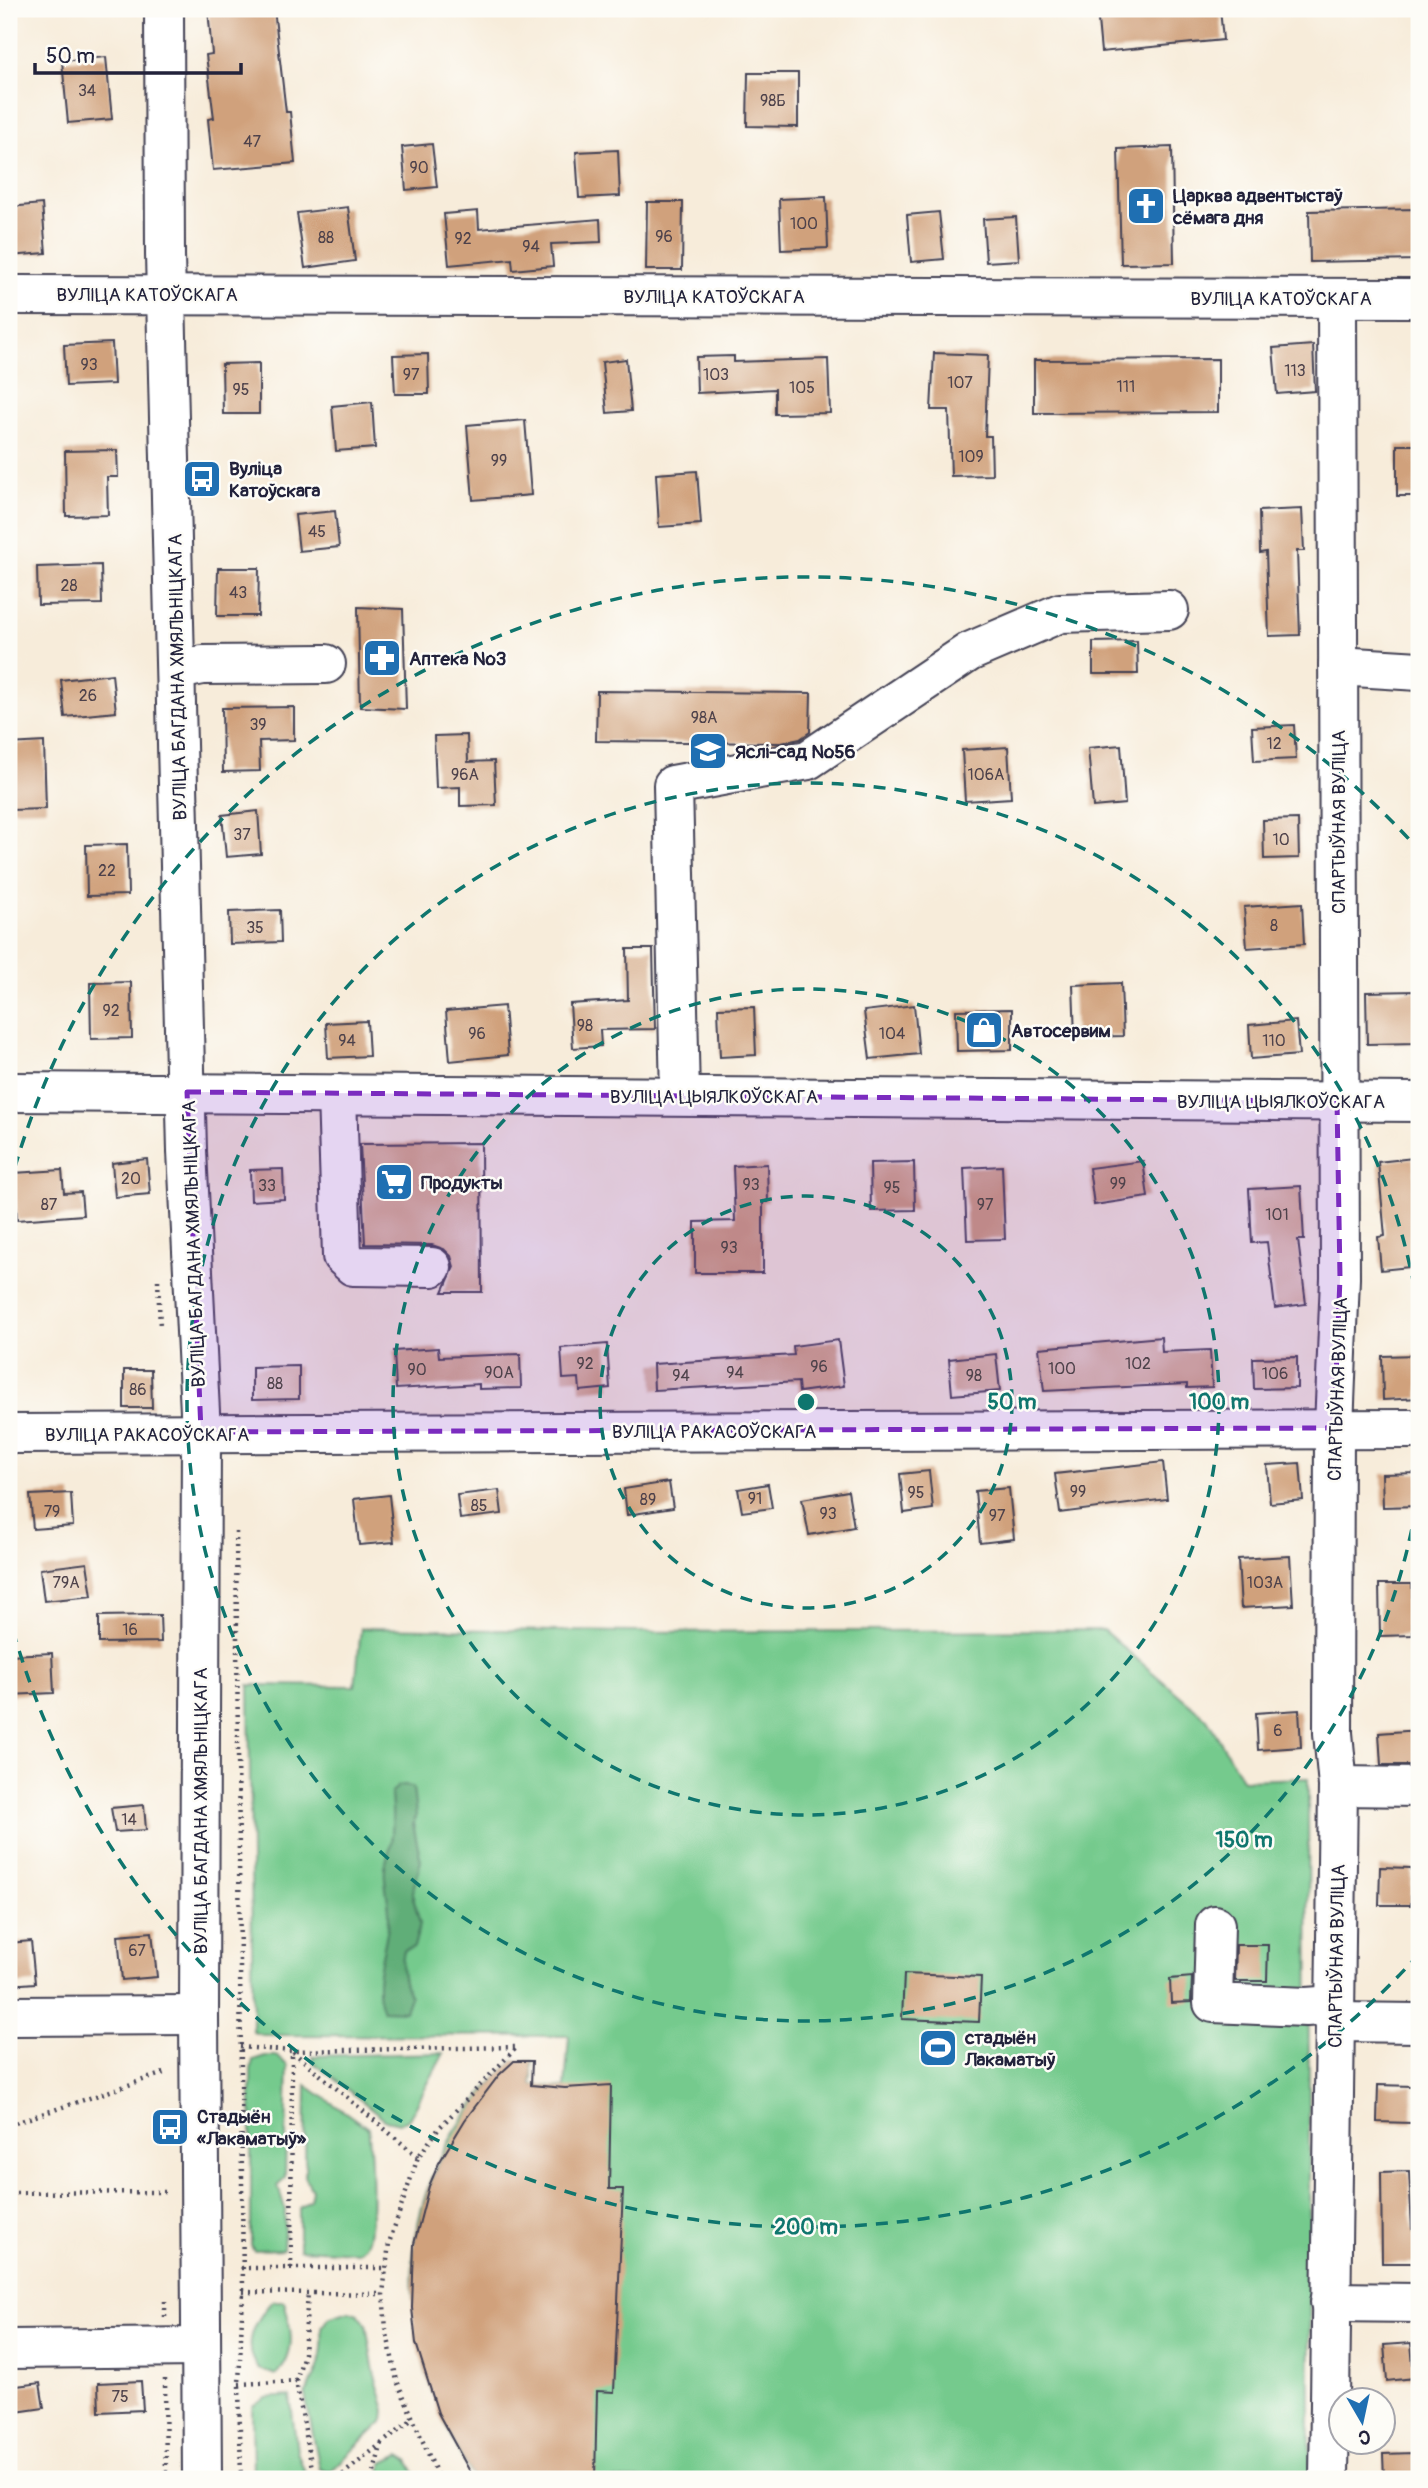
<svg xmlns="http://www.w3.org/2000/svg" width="1428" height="2488" font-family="Pangolin,sans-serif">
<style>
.green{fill:#75ca8d;stroke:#4c7664;stroke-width:2}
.forest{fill:#60ae78;stroke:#41685a;stroke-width:2}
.building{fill:#d0a17b}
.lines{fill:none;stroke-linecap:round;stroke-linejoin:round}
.minor-casing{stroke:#424053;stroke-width:42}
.major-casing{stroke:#424053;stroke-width:42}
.path{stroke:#424053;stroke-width:4.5;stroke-dasharray:2 5;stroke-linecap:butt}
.minor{stroke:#fff;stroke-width:38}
.major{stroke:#fff;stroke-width:38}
.marked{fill:#7b2cbf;fill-opacity:0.2;stroke:#7b2cbf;stroke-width:5;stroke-dasharray:14 9;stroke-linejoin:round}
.ring{fill:none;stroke:#0f766e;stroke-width:3.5;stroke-dasharray:12 9}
.labels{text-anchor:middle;stroke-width:5;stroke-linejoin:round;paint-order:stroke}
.number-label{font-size:16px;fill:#4e424b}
.poi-label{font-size:19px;font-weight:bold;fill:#22223b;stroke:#fdfcf7;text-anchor:start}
.street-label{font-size:19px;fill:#22223b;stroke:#fdfcf7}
.centre{fill:#0f766e;stroke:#fdfcf7;stroke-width:3.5}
.ring-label{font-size:21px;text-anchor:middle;font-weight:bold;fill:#0f766e;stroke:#fdfcf7;stroke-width:5;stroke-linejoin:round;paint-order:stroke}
</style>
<rect width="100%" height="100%" fill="#fdfcf7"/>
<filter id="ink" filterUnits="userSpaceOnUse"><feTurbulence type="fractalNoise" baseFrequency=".0143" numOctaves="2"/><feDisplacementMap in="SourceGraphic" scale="14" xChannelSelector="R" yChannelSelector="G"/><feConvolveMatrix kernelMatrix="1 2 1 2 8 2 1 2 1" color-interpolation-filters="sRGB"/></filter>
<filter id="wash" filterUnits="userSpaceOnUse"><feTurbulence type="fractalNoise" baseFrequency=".00686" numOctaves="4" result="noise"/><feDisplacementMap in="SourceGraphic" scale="28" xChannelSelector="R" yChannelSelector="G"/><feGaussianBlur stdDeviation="1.57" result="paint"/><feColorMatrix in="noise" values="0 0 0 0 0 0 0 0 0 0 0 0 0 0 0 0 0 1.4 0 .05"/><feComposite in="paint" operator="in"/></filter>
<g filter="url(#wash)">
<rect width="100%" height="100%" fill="#f7ecda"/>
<g class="green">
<path d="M361,1628L630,1632L1103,1630L1207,1719L1243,1780L1308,1778L1310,2479H474C386,2336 386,2180 514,2061H532V2085L565,2088L569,2036L263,2035L253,2032L249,1685L355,1686Z"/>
<path d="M444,2053L409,2119L399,2123L386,2120L314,2063L312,2056Z"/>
<path d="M265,2056H277L288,2066L285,2177L278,2186L285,2209L283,2249L254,2250L251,2245V2070L253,2060Z"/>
<path d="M306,2085L368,2128C371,2147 375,2229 366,2244C364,2247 361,2249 358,2252L299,2249V2208L310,2200L312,2190L305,2176Z"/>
<path d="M272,2301H284C291,2327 298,2354 276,2375L259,2369C241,2345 255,2321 272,2301Z"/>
<path d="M349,2311L358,2314L366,2324L374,2372L385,2410L384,2420L330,2472L320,2469L305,2395C319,2371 324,2355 322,2327L328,2318Z"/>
<path d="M290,2396L297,2451L307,2479H253L252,2407L266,2398Z"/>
<path d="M400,2455L408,2460L418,2479H378L383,2463Z"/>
</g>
<path class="forest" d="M405,1785L413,1788L416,1815L413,1824L421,1861L412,1893L420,1924L414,1947L404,1951C400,1968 402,1982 410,1997L405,2011L383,2010C369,1985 388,1944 389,1917C390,1901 383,1884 385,1868C386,1859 390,1851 391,1842C394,1826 392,1810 391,1794L398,1786Z"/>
<g id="blocks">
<g class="building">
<path d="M208,9H274L286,112H290L295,163L213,170L208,119L214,118L206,55L212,54Z"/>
<path d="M1097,9H1220L1223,40L1101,52Z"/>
<path d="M106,57L112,119L68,123L62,61Z"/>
<path d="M748,73H798V127L747,126Z"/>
<path d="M432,144L437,187L406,190L402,147Z"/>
<path d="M1172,147L1174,263L1121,264L1118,149Z"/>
<path d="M618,150L620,196L579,198L576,152Z"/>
<path d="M826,197L828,248L781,250L779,199Z"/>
<path d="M647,202H683L682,270H646Z"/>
<path d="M42,204L46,253L9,256V207Z"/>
<path d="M348,207L355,261L305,268L297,213Z"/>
<path d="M1419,209V260L1310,262L1309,211Z"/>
<path d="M478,211L479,229L600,219L601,242L551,244L553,266L513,270L512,259L449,265L444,214Z"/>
<path d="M939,212L944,259L911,262L907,215Z"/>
<path d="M1016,217L1019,260L986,262L983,219Z"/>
<path d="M112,343L114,384L66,386L64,345Z"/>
<path d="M1313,345L1315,391L1277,394L1273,348Z"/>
<path d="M934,353L988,355L985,436H991L992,475L951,476L949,410H931Z"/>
<path d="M428,354L429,394H395L393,355Z"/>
<path d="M734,356V362L828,359L830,413L775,414V389L697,393L696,357Z"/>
<path d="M626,359L631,411L607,413L602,362Z"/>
<path d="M1218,359V412L1034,413V360Z"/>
<path d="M259,363V414H223L222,364Z"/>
<path d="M372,402L375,448L336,451L332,406Z"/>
<path d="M525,420L531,495L473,500L467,425Z"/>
<rect x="1397" y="445" width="22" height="51"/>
<path d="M117,450L118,477H107L108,515L66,516L65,451Z"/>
<path d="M697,471L701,524L659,527L656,474Z"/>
<path d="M1302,509L1304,551H1297L1300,635L1269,636L1266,552L1260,553L1259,511Z"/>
<path d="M335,511L339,547L299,551L295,515Z"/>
<path d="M101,565L102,604L38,605L37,567Z"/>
<path d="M218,568H259L258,616H217Z"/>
<path d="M358,607L403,609L406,709L360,707Z"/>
<path d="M1137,641L1138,674H1093V642Z"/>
<path d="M112,674L116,712L65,717L61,680Z"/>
<path d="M597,691L811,693L810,732L800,739L781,743L596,741Z"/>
<path d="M294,707V740L259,741L260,771L223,772L222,708Z"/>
<path d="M1294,725L1296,759L1254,761L1252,727Z"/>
<path d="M467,735L468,762L494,761L496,805L460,806V787L436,788L434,736Z"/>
<path d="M44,742L46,809L9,810V744Z"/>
<path d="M1121,745L1125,804L1093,807L1088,748Z"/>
<path d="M1008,747L1011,798L965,801L962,750Z"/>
<path d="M258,811L261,854L226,857L222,815Z"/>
<path d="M1298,819L1299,858L1264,859L1263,820Z"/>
<path d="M127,844L128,895L87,896L86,845Z"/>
<path d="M1302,903L1304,944L1247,948L1244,907Z"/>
<path d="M280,910L281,942L230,944L229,912Z"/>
<path d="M627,949H653L655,1029L600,1030L601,1046L573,1048L570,1004L628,1000Z"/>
<path d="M131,982L132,1038L91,1039L90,983Z"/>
<path d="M1121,983L1123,1036L1075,1037L1073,985Z"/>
<path d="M1417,991L1418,1043L1367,1044L1366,992Z"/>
<path d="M914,1005L919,1054L870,1059L864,1011Z"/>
<path d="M504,1006L508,1055L450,1061L446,1011Z"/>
<path d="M754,1007L756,1055L720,1057L718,1008Z"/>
<path d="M1012,1009V1050L957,1051L956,1010Z"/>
<path d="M367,1021L369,1056L328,1058L326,1023Z"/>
<path d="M1296,1021L1299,1055L1251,1059L1249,1025Z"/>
<path d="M481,1143L482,1292H443L454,1267L451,1256L444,1249L432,1245L365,1244L360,1144Z"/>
<path d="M1413,1158L1419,1216V1266L1381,1270L1378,1237L1385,1236L1378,1162Z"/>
<path d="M147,1159L150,1194L115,1197L112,1163Z"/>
<path d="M1143,1161L1148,1197L1094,1205L1089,1168Z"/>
<path d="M914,1162L915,1210L871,1211L870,1163Z"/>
<path d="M767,1164L768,1202H763V1273H695V1222L735,1221L733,1166Z"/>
<path d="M1002,1166L1005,1239L967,1240L964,1168Z"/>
<path d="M283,1169L284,1199L251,1201L250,1170Z"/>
<path d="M62,1170L64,1193L81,1192L83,1215L17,1220L14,1173Z"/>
<path d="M1301,1186L1304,1240H1298L1306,1304L1275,1308L1267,1242L1252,1243L1249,1189Z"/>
<path d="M1161,1337L1162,1352L1210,1350L1212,1387L1187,1388V1384L1044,1391L1039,1348Z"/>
<path d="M838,1340L844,1386L799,1392L798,1382L654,1390L653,1364L794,1355L793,1346Z"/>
<path d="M607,1344L610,1388L580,1391L579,1378L563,1379L561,1348Z"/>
<path d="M438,1348L439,1357L520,1354L521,1388L479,1389V1384L396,1389L394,1351Z"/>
<path d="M996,1354L1000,1391L952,1395L949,1359Z"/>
<path d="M1418,1355L1419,1398L1383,1400L1382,1356Z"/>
<path d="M1297,1357V1388L1254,1389L1253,1358Z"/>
<path d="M299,1366V1399L252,1400V1367Z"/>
<path d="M124,1370H151L152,1408H124Z"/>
<path d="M1163,1462L1167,1499L1060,1513L1055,1474Z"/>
<path d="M1300,1463L1303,1500L1270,1503L1267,1465Z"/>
<path d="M929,1471L933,1509L904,1513L900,1474Z"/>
<path d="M1419,1473V1506L1383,1507L1382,1474Z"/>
<path d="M669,1482L673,1508L627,1515L624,1489Z"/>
<path d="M768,1484L772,1508L742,1512L738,1489Z"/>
<path d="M1009,1488L1014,1539L980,1543L975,1491Z"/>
<path d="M499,1490L502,1514L460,1519L457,1495Z"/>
<path d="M848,1491L854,1527L809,1535L802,1499Z"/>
<path d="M71,1493L73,1526L33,1529L30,1495Z"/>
<path d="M389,1495L394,1542L359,1545L354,1499Z"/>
<path d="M1290,1556L1293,1605L1241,1608L1238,1559Z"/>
<path d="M87,1563L92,1596L44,1601L40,1569Z"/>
<path d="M1379,1584H1412L1413,1635L1380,1636Z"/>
<path d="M160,1615L161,1642L99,1643V1616Z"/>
<path d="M52,1653L54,1693L9,1695V1655Z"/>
<path d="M1299,1710L1301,1747L1258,1750L1256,1713Z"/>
<path d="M1419,1730V1765H1381L1379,1733Z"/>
<path d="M144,1805L146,1830L115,1832L111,1808Z"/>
<path d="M1380,1867L1412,1868L1411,1905H1379Z"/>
<path d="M152,1932L157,1977L122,1980L118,1935Z"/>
<path d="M31,1941L35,1983L9,1985V1943Z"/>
<path d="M1236,1945H1268L1267,1981H1235Z"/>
<path d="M904,1974L981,1977L979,2022L902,2019Z"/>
<path d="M1192,1977L1191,2002L1171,2003L1170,1979Z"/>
<path d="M514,2061H532L531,2085L565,2088L611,2085L609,2189H623L614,2392L597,2391L595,2479H474L438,2413L416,2343L412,2308L414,2244L429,2186L439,2163L465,2120L499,2075Z"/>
<path d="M1378,2085L1413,2086L1412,2123L1377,2122Z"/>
<path d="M1409,2171L1412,2229L1419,2228V2263H1382L1381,2172Z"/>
<path d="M1411,2343L1414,2378L1387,2381L1384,2345Z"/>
<path d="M141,2381L143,2410L99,2412L98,2383Z"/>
<path d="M40,2383L44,2408L9,2413V2387Z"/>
<path d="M1414,2453L1415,2479H1384L1383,2454Z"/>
</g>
</g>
</g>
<g filter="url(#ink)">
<use href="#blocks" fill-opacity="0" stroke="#424053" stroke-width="2"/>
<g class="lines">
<defs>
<g id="minor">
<path d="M9,295L1419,298"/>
<path d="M1338,666L1419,671"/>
<path d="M177,670L203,665L326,664"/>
<path d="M9,1092L1419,1102"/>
<path d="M337,1094L342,1256L353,1266L432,1267"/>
<path d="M680,1096L673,785L808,760L969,652L1060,613L1169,610"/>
<path d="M9,1434L1419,1429"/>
<path d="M1338,1786L1419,1787"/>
<path d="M1215,1925L1213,2003L1306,2007L1335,2005"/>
<path d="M9,2016L199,2015"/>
<path d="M1335,2022L1419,2023"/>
<path d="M1330,2302L1419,2303"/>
<path d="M9,2349L200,2347"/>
<path d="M1329,2479L1338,1786L1333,1733L1334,1428L1340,1278L1337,298"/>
</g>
<path id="major" d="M164,9L165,255L187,1151L201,1432L199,2015L202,2479"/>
</defs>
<use href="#minor" class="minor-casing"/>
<use href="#major" class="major-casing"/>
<g class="path">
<path d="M158,1280L160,1327"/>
<path d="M236,1532L243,2292L239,2384L241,2479"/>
<path d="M240,2047L292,2051L517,2047L440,2127L418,2157L389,2243L383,2294L386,2329L397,2381L439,2479"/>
<path d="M293,2052L418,2157"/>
<path d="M9,2125L167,2072"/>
<path d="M9,2193L168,2192"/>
<path d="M241,2268H387"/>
<path d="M291,2268L292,2051"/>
<path d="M243,2292L383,2294"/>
<path d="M165,2317V2298"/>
<path d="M165,2379L166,2479"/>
<path d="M296,2381L304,2354L308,2292"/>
<path d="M239,2384L296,2381L314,2479"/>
<path d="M337,2479L411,2420"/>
<path d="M372,2479L382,2443"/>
</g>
<use href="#minor" class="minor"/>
<use href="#major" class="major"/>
</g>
</g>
<path class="marked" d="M187,1092L1337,1101L1340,1278L1334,1428L201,1432Z"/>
<g class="ring">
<circle cx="806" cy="1402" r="206"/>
<circle cx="806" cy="1402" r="413"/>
<path d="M1419 1488A619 619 0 1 1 1419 1316"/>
<path d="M1419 1954A825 825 0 0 1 9 1616M9 1188A825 825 0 0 1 1419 850"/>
</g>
<defs>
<symbol id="church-square" viewBox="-11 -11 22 22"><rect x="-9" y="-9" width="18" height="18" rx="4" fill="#1f6fb2" stroke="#fdfcf7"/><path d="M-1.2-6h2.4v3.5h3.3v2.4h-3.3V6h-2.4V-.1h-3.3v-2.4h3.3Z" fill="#fff"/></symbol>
<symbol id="bus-square" viewBox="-11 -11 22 22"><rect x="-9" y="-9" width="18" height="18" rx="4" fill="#1f6fb2" stroke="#fdfcf7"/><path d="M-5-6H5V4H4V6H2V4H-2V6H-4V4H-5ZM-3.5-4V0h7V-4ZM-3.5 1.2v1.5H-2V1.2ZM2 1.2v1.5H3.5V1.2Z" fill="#fff"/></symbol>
<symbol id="pharmacy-square" viewBox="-11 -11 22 22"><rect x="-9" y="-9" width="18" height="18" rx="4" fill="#1f6fb2" stroke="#fdfcf7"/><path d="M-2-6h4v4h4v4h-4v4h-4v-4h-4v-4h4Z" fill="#fff"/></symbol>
<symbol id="school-square" viewBox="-11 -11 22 22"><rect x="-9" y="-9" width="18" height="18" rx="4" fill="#1f6fb2" stroke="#fdfcf7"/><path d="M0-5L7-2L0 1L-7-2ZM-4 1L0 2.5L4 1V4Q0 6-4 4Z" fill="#fff"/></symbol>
<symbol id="shop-square" viewBox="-11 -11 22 22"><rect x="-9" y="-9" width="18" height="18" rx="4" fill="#1f6fb2" stroke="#fdfcf7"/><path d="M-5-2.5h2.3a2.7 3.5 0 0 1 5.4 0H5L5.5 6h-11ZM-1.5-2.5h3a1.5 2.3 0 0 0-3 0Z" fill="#fff"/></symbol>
<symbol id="supermarket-square" viewBox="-11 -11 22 22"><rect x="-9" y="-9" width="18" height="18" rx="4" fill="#1f6fb2" stroke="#fdfcf7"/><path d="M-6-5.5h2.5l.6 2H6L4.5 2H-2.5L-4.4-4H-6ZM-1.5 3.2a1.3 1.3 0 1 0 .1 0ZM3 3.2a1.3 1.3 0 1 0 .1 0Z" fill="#fff"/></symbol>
<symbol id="stadium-square" viewBox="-11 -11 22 22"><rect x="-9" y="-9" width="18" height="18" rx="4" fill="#1f6fb2" stroke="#fdfcf7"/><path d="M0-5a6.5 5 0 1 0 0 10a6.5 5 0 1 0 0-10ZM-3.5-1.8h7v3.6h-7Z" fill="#fff"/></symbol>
</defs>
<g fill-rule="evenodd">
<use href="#church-square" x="1124" y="184" width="44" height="44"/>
<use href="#bus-square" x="180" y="457" width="44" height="44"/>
<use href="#pharmacy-square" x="360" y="636" width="44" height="44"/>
<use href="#school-square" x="686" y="729" width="44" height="44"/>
<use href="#shop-square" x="962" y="1008" width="44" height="44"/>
<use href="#supermarket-square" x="372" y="1160" width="44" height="44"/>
<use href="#stadium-square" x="916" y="2026" width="44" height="44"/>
<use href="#bus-square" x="148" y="2105" width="44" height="44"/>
</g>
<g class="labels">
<g class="number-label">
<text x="87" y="96">34</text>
<text x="773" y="106">98Б</text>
<text x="252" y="147">47</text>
<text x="419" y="173">90</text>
<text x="804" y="229">100</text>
<text x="664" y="242">96</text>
<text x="326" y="243">88</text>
<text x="463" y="244">92</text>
<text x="531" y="252">94</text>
<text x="89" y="370">93</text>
<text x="1295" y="376">113</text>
<text x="411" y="380">97</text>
<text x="716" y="380">103</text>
<text x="960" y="388">107</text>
<text x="1126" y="392">111</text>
<text x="802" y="393">105</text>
<text x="241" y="395">95</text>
<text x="971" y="462">109</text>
<text x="499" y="466">99</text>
<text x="317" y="537">45</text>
<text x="69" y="591">28</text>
<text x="238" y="598">43</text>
<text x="88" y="701">26</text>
<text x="704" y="723">98А</text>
<text x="258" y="730">39</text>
<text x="1274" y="749">12</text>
<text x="465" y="780">96А</text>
<text x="986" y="780">106А</text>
<text x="242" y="840">37</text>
<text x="1281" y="845">10</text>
<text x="107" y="876">22</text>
<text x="1274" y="931">8</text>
<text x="255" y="933">35</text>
<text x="111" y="1016">92</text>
<text x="585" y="1031">98</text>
<text x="477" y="1039">96</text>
<text x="892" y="1039">104</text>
<text x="347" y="1046">94</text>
<text x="1274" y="1046">110</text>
<text x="131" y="1184">20</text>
<text x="1118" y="1189">99</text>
<text x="751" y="1190">93</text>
<text x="267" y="1191">33</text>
<text x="892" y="1193">95</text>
<text x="49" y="1210">87</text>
<text x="985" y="1210">97</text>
<text x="1277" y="1220">101</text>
<text x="729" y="1253">93</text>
<text x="585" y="1369">92</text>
<text x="1138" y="1369">102</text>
<text x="819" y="1372">96</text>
<text x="1062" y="1374">100</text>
<text x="417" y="1375">90</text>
<text x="499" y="1378">90А</text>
<text x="735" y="1378">94</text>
<text x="1275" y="1379">106</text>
<text x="681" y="1381">94</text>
<text x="974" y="1381">98</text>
<text x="275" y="1389">88</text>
<text x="138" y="1395">86</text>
<text x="1078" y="1497">99</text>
<text x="916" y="1498">95</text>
<text x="755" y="1504">91</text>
<text x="648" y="1505">89</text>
<text x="479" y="1511">85</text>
<text x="52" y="1517">79</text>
<text x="828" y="1519">93</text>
<text x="997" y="1521">97</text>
<text x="66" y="1588">79А</text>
<text x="1265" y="1588">103А</text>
<text x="130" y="1635">16</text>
<text x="1278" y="1736">6</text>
<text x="129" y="1825">14</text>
<text x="137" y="1956">67</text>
<text x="120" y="2402">75</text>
</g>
<g class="poi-label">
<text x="1173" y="202">Царква адвентыстаў<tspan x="1173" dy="22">сёмага дня</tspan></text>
<text x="229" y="475">Вуліца<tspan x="229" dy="22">Катоўскага</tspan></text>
<text x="409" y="665">Аптека №3</text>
<text x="735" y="758">Яслі-сад №56</text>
<text x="1011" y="1037">Автосервим</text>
<text x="421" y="1189">Продукты</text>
<text x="965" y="2044">стадыён<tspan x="965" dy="22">Лакаматыў</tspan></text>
<text x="197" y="2123">Стадыён<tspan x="197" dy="22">«Лакаматыў»</tspan></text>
</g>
<g class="street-label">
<text x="147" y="301">ВУЛІЦА КАТОЎСКАГА</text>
<text x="714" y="303">ВУЛІЦА КАТОЎСКАГА</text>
<text x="1281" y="305">ВУЛІЦА КАТОЎСКАГА</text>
<text transform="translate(177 677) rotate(-91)" y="7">ВУЛІЦА БАГДАНА ХМЯЛЬНІЦКАГА</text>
<text transform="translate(1338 822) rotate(-90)" y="7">СПАРТЫЎНАЯ ВУЛІЦА</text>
<text x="714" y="1103">ВУЛІЦА ЦЫЯЛКОЎСКАГА</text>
<text x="1281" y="1108">ВУЛІЦА ЦЫЯЛКОЎСКАГА</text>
<text transform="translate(193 1244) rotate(-92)" y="7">ВУЛІЦА БАГДАНА ХМЯЛЬНІЦКАГА</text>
<text transform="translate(1337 1389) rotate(-88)" y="7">СПАРТЫЎНАЯ ВУЛІЦА</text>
<text x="714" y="1438">ВУЛІЦА РАКАСОЎСКАГА</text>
<text x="147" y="1441">ВУЛІЦА РАКАСОЎСКАГА</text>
<text transform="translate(200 1811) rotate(-90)" y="7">ВУЛІЦА БАГДАНА ХМЯЛЬНІЦКАГА</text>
<text transform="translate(1336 1956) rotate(-89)" y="7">СПАРТЫЎНАЯ ВУЛІЦА</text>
</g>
</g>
<circle cx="806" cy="1402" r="10" class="centre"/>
<g class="ring-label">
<text x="1012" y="1409">50 m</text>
<text x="1219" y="1409">100 m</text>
<text x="1244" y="1847">150 m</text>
<text x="806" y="2234">200 m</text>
</g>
<rect width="1428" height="2488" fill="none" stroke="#fdfcf7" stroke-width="35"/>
<g transform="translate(1362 2421) rotate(171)"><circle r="33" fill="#fdfcf7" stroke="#a5a5ac" stroke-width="2"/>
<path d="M0-5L12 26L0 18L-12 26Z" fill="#1f6fb2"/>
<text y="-10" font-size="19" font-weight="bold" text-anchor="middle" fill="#22223b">С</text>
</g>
<path d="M35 63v10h206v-10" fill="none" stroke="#22223b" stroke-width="3.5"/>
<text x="46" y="63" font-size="21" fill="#22223b" stroke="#fdfcf7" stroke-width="5" paint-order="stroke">50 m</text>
</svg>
